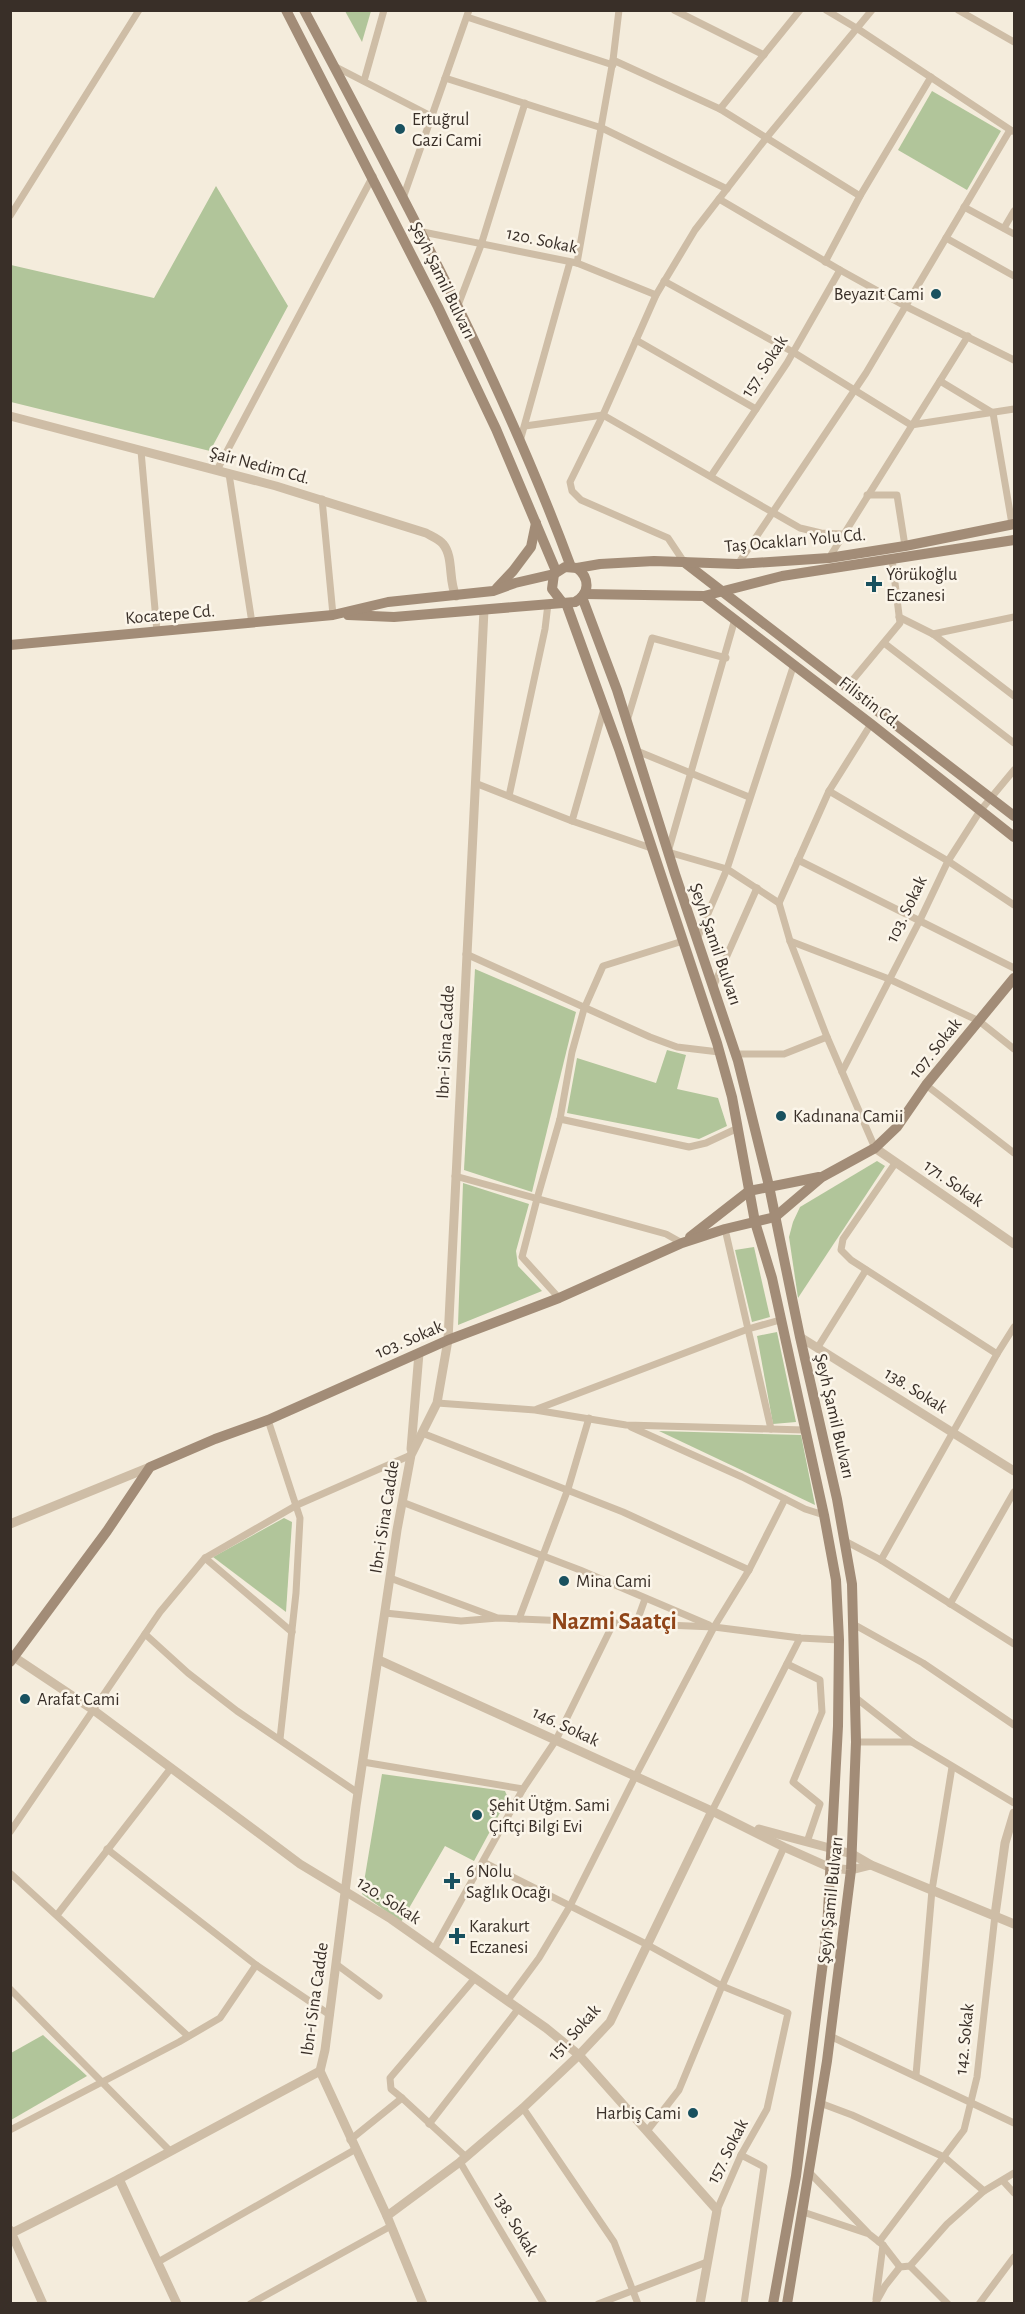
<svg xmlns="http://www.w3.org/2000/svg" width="1025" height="2314" font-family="'Alegreya Sans',sans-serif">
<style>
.green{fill:#b1c59a}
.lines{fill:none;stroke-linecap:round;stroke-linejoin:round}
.minor{stroke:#cebda6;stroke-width:7}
.tertiary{stroke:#cebda6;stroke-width:9}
.secondary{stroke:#a28c77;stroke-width:10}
.poi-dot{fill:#19515f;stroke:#fbf5e9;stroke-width:2}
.labels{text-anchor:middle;stroke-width:5;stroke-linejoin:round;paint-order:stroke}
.poi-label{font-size:18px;fill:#392f28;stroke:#fbf5e9;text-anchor:start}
.street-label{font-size:18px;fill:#392f28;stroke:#fbf5e9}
.district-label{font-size:24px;font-weight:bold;fill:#904519;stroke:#fbf5e9}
</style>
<rect width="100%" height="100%" fill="#f4ecdc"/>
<g class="green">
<path d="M345,11H371L362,42Z"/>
<path d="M932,91L1001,131L967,190L898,150Z"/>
<path d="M216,186L288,306L210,451L11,402V265L154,298Z"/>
<path d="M475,969L576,1012L532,1192L464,1170Z"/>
<path d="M667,1050L686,1055L677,1089L718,1098L727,1126L699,1139L567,1113L577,1058L656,1083Z"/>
<path d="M877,1161L885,1166L798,1298L789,1237L793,1222L800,1207Z"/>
<path d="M463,1183L529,1204L516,1251L518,1266L542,1291L458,1325Z"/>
<path d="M754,1247L770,1317L752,1322L735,1250Z"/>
<path d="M777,1332L796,1422L773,1424L757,1336Z"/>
<path d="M659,1431L801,1435L815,1505Z"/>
<path d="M284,1518L292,1522L286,1612L213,1557Z"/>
<path d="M382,1774L505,1791L508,1798L474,1861L445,1846L401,1922L362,1894Z"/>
<path d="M43,2035L87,2076L11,2120V2053Z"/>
</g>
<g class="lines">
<g class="minor">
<path d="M674,10L764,55"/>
<path d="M826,10L858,29L1012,131"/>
<path d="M958,10L1014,42"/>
<path d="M467,17L613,65"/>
<path d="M613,60L720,109L860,196"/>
<path d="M334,66L431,116"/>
<path d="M445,78L602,128L727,189"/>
<path d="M364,81L384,10"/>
<path d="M720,109L800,10"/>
<path d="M403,198L469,10"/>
<path d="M719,199L840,270L905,306L1014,360"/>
<path d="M964,207L1014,234"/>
<path d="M10,216L139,10"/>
<path d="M1004,228L1014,211"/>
<path d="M418,231L577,263L656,295"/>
<path d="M946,238L1014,276"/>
<path d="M825,262L860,196L931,77"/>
<path d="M577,263L613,60L619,10"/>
<path d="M664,281L793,352L911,425L1014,409"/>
<path d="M457,308L481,245L525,103"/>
<path d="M636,340L756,409"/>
<path d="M940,381L993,413"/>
<path d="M993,413L1012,524"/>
<path d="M525,426L603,415L800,528L821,533L843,534"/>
<path d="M520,441L570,262"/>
<path d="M141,451L157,632"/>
<path d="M217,470L373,176"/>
<path d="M229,474L252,623"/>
<path d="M711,476L787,363L840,270"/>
<path d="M867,495H897L905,546"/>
<path d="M322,499L333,615"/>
<path d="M829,558L968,336"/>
<path d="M684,562L668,538L581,500L572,491L570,482L603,415L656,295L695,230L767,137L872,10"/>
<path d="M738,564L866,373L1010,130"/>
<path d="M899,617L933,634L1014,696"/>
<path d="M735,619L668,852L727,869L779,903L790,941L827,1037"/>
<path d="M933,634L1014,617"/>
<path d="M884,643L1014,743"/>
<path d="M846,688L900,623L892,559"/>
<path d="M627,721L652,638L726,658"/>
<path d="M637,751L749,797"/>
<path d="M475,783L572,821L651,848"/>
<path d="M829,791L948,861L1014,905"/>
<path d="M509,796L545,629L548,604"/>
<path d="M572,821L604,709"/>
<path d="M798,860L1014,968"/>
<path d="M779,903L829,791L871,724"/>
<path d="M697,939L727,869L794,664"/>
<path d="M790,941L889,979L979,1021L1014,1049"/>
<path d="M466,954L650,1037L677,1047L719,1052"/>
<path d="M713,987L757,888"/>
<path d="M736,1054H784L827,1037L875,1148"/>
<path d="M842,1072L920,920L948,861L980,811L1014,770"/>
<path d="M926,1085L1014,1153"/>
<path d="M560,1119L689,1147L706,1143L738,1128"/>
<path d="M896,1162L843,1239L841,1250L851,1260L997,1354"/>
<path d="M455,1176L666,1234L682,1243"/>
<path d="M725,1229L771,1429"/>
<path d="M559,1298L522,1257L537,1199L560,1119L572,1052L584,1009L603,966L683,941"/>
<path d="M818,1347L866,1270"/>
<path d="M437,1403L535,1410L626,1425L804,1430"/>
<path d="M537,1409L748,1329L780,1320"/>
<path d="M268,1420L300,1518L296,1593L280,1739"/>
<path d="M631,1427L742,1477L805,1509L824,1515"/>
<path d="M422,1433L623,1512L749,1570"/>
<path d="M402,1502L580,1570L709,1625"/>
<path d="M845,1541L881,1560L1014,1644"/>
<path d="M205,1558L292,1632"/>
<path d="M881,1560L997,1354L1014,1327"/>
<path d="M390,1578L495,1617"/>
<path d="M950,1604L1014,1492"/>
<path d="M385,1613L461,1621L498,1618L714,1627L800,1638L839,1640"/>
<path d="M519,1619L568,1489L589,1418"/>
<path d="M636,1624L645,1599"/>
<path d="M855,1625L923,1663L1014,1725"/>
<path d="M145,1634L188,1673L237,1711L358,1793"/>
<path d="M787,1664L820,1680L822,1712L793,1782L820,1804L807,1842"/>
<path d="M856,1698L912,1742L1014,1803"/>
<path d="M856,1742H912"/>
<path d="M363,1762L523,1789"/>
<path d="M712,1811L800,1638"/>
<path d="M10,1832L160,1612L205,1558L297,1505L411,1455"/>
<path d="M107,1849L256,1965L330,2015"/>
<path d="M483,1862L646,1944L722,1986L788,2013L767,2109L741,2155L717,2210"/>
<path d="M10,1873L188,2036"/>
<path d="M57,1915L171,1768"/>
<path d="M434,1949L523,1789L556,1740L613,1624"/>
<path d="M336,1964L379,1996"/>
<path d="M10,1989L170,2151"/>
<path d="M508,2000L539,1958L570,1906L635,1777L714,1627L749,1570L785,1499"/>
<path d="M830,2036L1014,2123"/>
<path d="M916,2075L932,1890L952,1767"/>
<path d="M402,2098L465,2156"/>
<path d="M820,2103L852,2115L944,2157L984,2191"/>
<path d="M523,2108L614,2242L638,2304"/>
<path d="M429,2124L519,2008"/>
<path d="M10,2130L179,2042L220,2018L256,1965"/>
<path d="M647,2131L679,2090L722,1986L784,1847"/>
<path d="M350,2140L402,2098L391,2089L390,2078L475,1978"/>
<path d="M741,2155L764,2167L744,2304"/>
<path d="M460,2162L544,2304"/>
<path d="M809,2172L869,2234L883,2245L900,2267"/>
<path d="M1003,2181L1014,2193"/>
<path d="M803,2212L866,2233"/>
<path d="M879,2242L964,2130L977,2077L995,1915"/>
<path d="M158,2262L356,2149"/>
<path d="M910,2266L948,2304"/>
<path d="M876,2299L883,2245"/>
<path d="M250,2304L391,2226"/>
<path d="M598,2304L707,2262"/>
<path d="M875,2304L885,2286L900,2267L910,2266L947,2224L984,2191L1014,2173"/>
<path d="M979,2304L1014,2257"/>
</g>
<g class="tertiary">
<path d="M10,416L276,486L426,533C431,536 439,539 443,544C454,557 448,581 456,596"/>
<path d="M875,1148L1014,1244"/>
<path d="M800,1337L1014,1471"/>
<path d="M411,1449L419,1353"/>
<path d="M10,1524L150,1467"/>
<path d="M14,1657L92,1709L300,1864L391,1919L546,2028L579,2055L717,2210L700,2304"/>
<path d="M379,1660L712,1811L784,1847L831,1868L851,1870L871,1865"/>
<path d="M759,1829L852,1854L871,1865L1014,1924"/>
<path d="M995,1915L1005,1843L1014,1813"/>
<path d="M119,2179L177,2304"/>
<path d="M387,2216L460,2162L523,2108L579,2055L610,2022L712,1811"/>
<path d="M10,2230L43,2304"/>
<path d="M10,2234L119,2179L320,2071"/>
<path d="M423,2304L387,2216L320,2071L325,2050L356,1806L397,1530L411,1455L437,1403L448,1340L484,610"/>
</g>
<g class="secondary">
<path d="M286,10L438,307L496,429L556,571"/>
<path d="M304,10C400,191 500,375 571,567"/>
<path d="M684,562L1014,816"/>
<path d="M554,574L552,589L562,602"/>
<path d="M497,588L513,571L531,547L536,523"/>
<path d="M584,594L704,596L782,576L1014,540"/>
<path d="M704,596L871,724L1014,837"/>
<path d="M582,597L617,690L675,874L738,1061L769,1186L800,1337L837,1499L852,1584L856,1742L851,1870L827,2061L787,2304"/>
<path d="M566,603L619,749L717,1043L732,1097L755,1222L772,1278L824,1515L836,1580L839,1640L838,1726L827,1930L796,2176L773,2304"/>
<path d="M348,615L394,617L575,602C590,594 590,578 577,568"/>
<path d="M10,645L333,615L388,602L493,591L515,583L554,574L565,567L577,568L600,564L654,561L738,564L829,558L905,546L1014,524"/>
<path d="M690,1237L749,1191L819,1177"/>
<path d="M10,1662L107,1531L150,1467L215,1439L268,1420L448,1340L559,1298L682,1243L725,1229L775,1217L822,1177L875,1148L897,1127L926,1085L1014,978"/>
</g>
</g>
<g class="poi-dot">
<circle cx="400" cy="129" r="6"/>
<circle cx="936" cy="294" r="6"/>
<path d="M871 575h6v6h6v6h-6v6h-6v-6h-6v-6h6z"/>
<circle cx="781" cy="1116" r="6"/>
<circle cx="564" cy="1581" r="6"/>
<circle cx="25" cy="1699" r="6"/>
<circle cx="477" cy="1815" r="6"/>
<path d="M449 1872h6v6h6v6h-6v6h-6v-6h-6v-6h6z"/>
<path d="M454 1927h6v6h6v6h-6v6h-6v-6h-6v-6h6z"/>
<circle cx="693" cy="2113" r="6"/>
</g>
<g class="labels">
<g class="poi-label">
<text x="412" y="125">Ertuğrul<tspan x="412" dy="21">Gazi Cami</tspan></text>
<text x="924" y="300" text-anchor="end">Beyazıt Cami</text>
<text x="886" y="580">Yörükoğlu<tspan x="886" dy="21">Eczanesi</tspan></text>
<text x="793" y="1122">Kadınana Camii</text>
<text x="576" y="1587">Mina Cami</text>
<text x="37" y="1705">Arafat Cami</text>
<text x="489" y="1811">Şehit Ütğm. Sami<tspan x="489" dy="21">Çiftçi Bilgi Evi</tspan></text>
<text x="466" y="1877">6 Nolu<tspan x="466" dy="21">Sağlık Ocağı</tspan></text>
<text x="469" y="1932">Karakurt<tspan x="469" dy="21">Eczanesi</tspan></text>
<text x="681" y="2119" text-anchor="end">Harbiş Cami</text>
</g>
<g class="street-label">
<text transform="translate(542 240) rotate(12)" y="6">120. Sokak</text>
<text transform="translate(443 280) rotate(64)" y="6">Şeyh Şamil Bulvarı</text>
<text transform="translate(764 366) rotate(-57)" y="6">157. Sokak</text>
<text transform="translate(260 465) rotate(15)" y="6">Şair Nedim Cd.</text>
<text transform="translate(795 540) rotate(-5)" y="6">Taş Ocakları Yolu Cd.</text>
<text transform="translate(170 614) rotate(-5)" y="6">Kocatepe Cd.</text>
<text transform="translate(870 702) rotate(38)" y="6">Filistin Cd.</text>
<text transform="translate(906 909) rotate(-64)" y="6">103. Sokak</text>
<text transform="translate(716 944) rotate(71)" y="6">Şeyh Şamil Bulvarı</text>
<text transform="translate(445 1042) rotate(-87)" y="6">Ibn-i Sina Cadde</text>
<text transform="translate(935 1048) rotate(-51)" y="6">107. Sokak</text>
<text transform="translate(954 1183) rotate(35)" y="6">171. Sokak</text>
<text transform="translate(409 1339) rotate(-23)" y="6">103. Sokak</text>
<text transform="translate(916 1390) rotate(32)" y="6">138. Sokak</text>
<text transform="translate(835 1416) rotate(77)" y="6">Şeyh Şamil Bulvarı</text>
<text transform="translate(384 1517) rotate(-81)" y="6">Ibn-i Sina Cadde</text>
<text transform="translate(566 1726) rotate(25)" y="6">146. Sokak</text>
<text transform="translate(389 1900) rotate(33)" y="6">120. Sokak</text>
<text transform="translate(830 1900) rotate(-84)" y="6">Şeyh Şamil Bulvarı</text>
<text transform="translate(314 1999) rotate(-82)" y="6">Ibn-i Sina Cadde</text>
<text transform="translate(574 2032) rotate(-48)" y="6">151. Sokak</text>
<text transform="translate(964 2039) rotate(-84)" y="6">142. Sokak</text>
<text transform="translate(727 2151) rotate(-63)" y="6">157. Sokak</text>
<text transform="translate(516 2224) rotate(59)" y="6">138. Sokak</text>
</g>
<g class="district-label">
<text x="614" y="1629">Nazmi Saatçi</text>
</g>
</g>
<rect width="1025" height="2314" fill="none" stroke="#392f28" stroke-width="24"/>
</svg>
